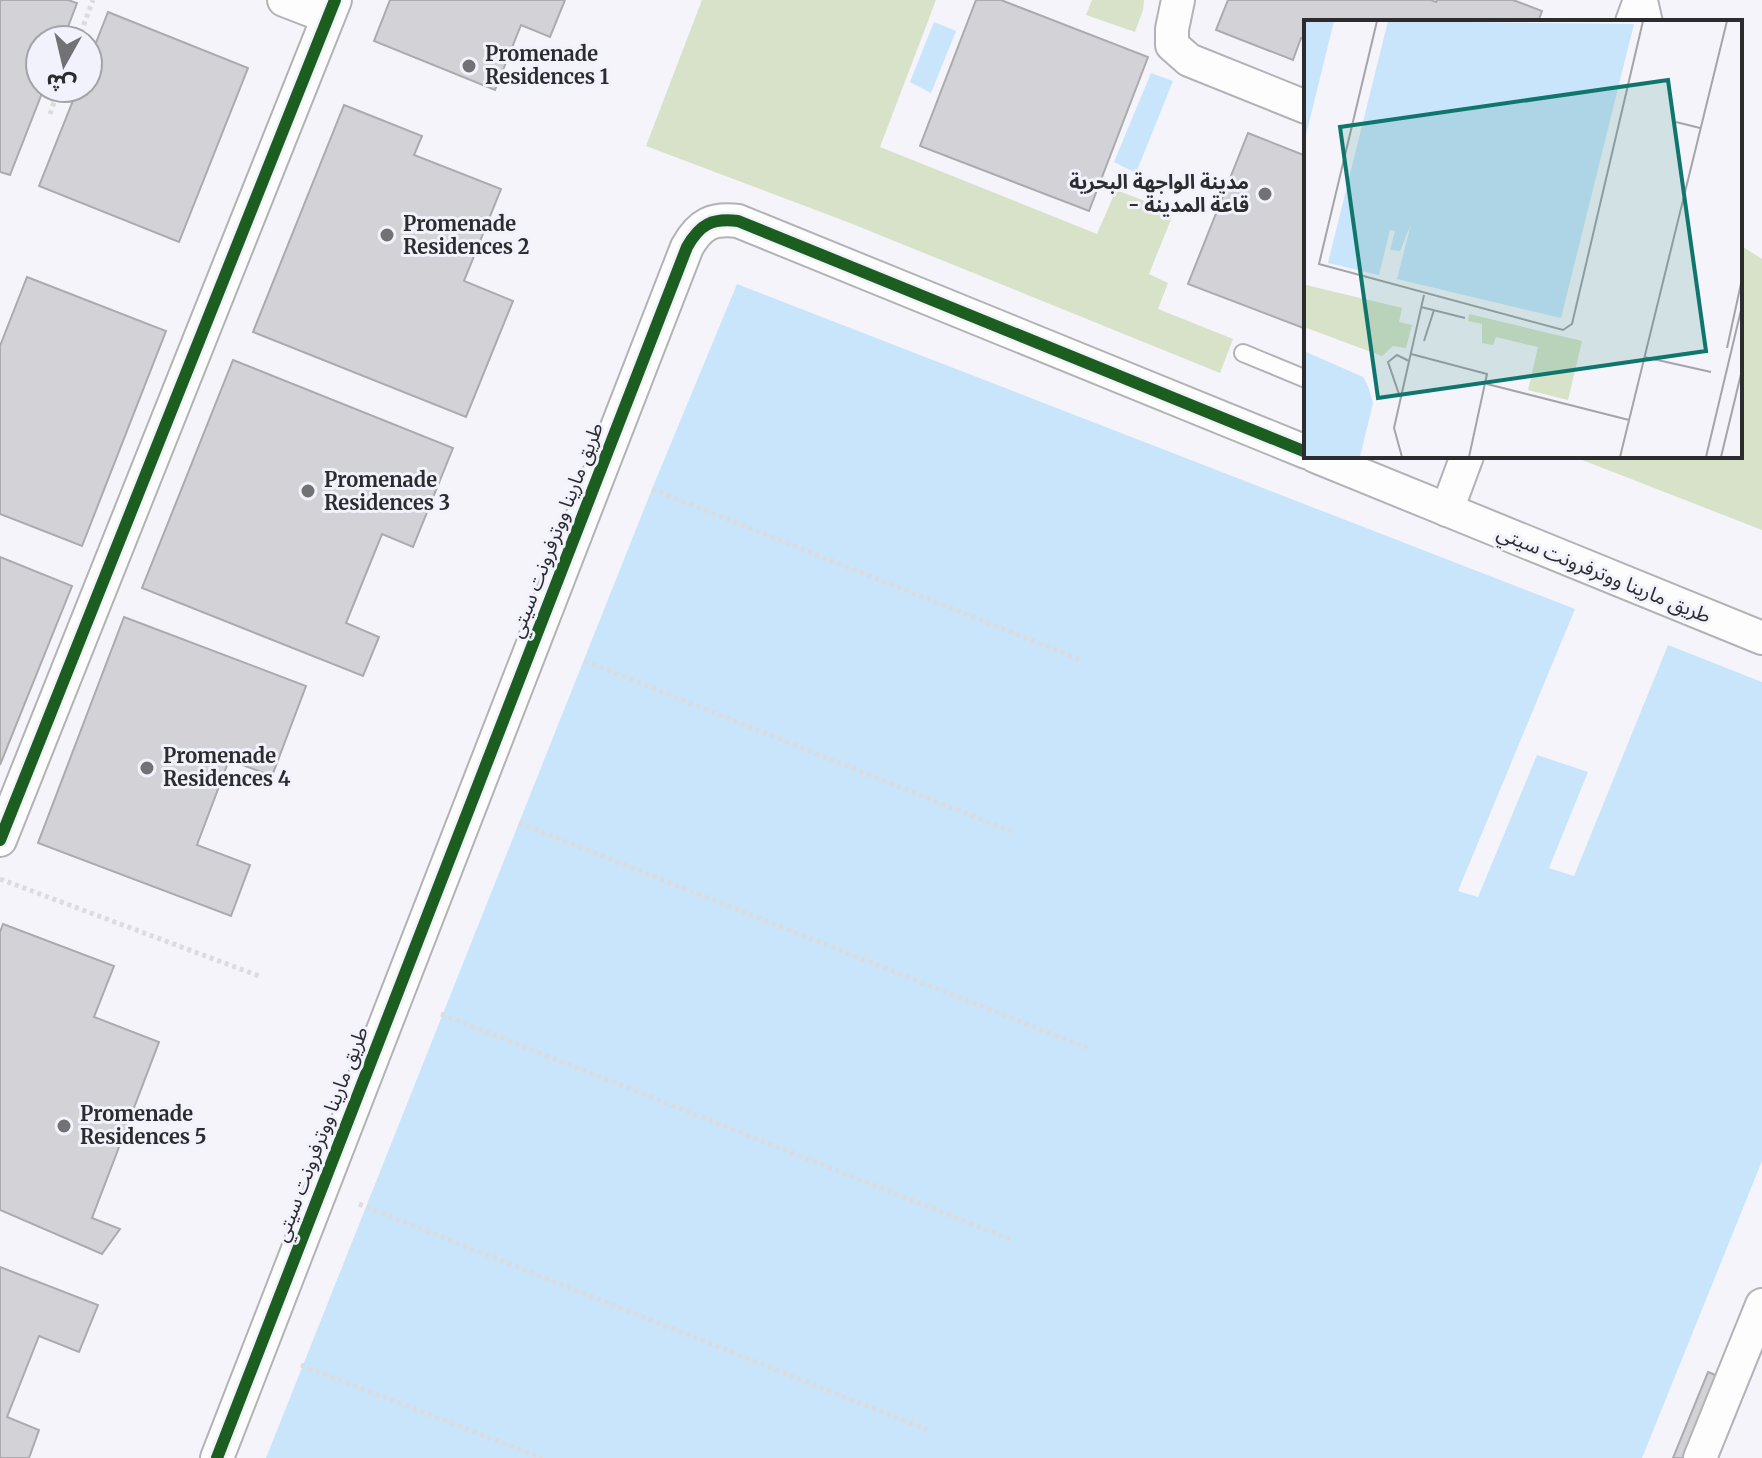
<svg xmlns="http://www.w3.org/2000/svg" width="1762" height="1458" font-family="Merriweather,'Noto Sans Arabic',serif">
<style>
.green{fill:#d7e2c8}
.water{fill:#c9e5fb}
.building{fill:#d2d2d7;stroke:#ababaf;stroke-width:2}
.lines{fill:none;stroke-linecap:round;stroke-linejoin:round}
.service-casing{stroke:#b3b3b7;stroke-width:20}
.minor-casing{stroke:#b3b3b7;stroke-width:36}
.path{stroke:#dcdcde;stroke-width:5;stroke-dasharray:4 4;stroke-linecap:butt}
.service{stroke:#fdfdfe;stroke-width:16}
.minor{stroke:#fdfdfe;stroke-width:32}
.cycleway-casing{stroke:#f2f2fc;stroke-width:17}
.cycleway{stroke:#1b5e20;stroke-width:12}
.poi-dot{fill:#727276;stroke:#f2f2fc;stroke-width:3}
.labels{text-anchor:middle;stroke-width:6;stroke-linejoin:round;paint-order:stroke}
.poi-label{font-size:20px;font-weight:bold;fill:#2c2c2f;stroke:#f2f2fc;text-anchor:start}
.street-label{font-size:20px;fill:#2c2c2f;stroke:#f2f2fc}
.inset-road{fill:none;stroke:#a4a4a9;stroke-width:2}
.view{fill:#0f766e;fill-opacity:0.15;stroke:#0f766e;stroke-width:4}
.inset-edge{fill:none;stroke:#2c2c2f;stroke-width:4}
</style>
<rect width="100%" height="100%" fill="#f4f4fa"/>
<g class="green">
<path d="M702,0H936L880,147L1097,234L1116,190L1174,212L1149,274L1168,283L1158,309L1233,339L1220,373L850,223L646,146Z"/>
<path d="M1092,0H1144L1143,10L1135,32L1086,15Z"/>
<path d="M1740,245L1762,259V530L1572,456H1740Z"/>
</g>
<g class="water">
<path d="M934,22L956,31L931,93L910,82Z"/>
<path d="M1151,73L1173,81L1136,173L1114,162Z"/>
<path d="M737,284L1575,609L1458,891L1478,897L1537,755L1588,772L1549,868L1574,876L1668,645L1762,682V1161L1642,1458H266L652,489Z"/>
</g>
<g class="building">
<path d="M0,0H68L77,3L63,40H40V88H44L10,175L0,172Z"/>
<path d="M390,0H565L550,37L521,25L495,90L374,41Z"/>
<path d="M976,0H1001L1148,57L1089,211L920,146Z"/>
<path d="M1228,0H1431L1436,2L1437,0H1513L1542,11L1538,22H1306V40L1301,38L1293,60L1216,30Z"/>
<path d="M108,12L248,68L179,242L39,186L78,88H88V63Z"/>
<path d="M344,105L422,136L414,155L501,189L464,281L513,301L466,417L253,332Z"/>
<path d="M1248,133L1306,156V329L1188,284Z"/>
<path d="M27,277L166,331L82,546L0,514V346Z"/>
<path d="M233,360L453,448L413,547L382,534L346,623L379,637L363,676L142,588Z"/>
<path d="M0,557L72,586L0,765Z"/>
<path d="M124,617L306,686L272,776L229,760L197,845L250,865L231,916L38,843Z"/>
<path d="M3,924L114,966L94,1017L159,1042L92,1218L120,1229L102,1254L0,1210V932Z"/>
<path d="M0,1267L98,1305L79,1352L39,1336L7,1417L39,1430L29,1458H0Z"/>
<path d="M1708,1372L1723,1378L1690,1458H1673Z"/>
</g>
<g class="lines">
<defs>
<g id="service">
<path d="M1649,0L1654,22"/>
<path d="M1243,353L1306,379"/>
</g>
<g id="minor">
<path d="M284,0L328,17"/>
<path d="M1178,0L1172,29V45L1189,60L1306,107"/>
<path d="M1632,22L1640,0"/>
<path d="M1315,456L1762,638"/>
<path d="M1447,510L1467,456"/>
<path d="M0,840L335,0"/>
<path d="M217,1458L687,247C700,224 712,218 738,221L1306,452"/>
<path d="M1700,1458L1762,1305"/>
</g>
</defs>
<use href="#service" class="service-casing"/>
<use href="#minor" class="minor-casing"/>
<g class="path">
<path d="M78,40L93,0"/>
<path d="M50,114L59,88"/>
<path d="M652,489L1081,660"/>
<path d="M585,661L1010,831"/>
<path d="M519,823L1087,1048"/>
<path d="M0,879L259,976"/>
<path d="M441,1014L1010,1239"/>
<path d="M359,1204L928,1430"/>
<path d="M301,1365L542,1458"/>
</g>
<use href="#service" class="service"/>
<use href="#minor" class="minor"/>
<defs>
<g id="cycleway">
<path d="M0,840L335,0"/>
<path d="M217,1458L687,247C700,224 712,218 738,221L1306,452"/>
</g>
</defs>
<use href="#cycleway" class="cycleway-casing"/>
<use href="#cycleway" class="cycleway"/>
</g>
<g class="poi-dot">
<circle cx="469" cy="66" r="8"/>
<circle cx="1265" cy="194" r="8"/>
<circle cx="387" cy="235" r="8"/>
<circle cx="308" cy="491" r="8"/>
<circle cx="147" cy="768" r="8"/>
<circle cx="64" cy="1126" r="8"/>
</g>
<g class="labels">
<g class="poi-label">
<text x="485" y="61">Promenade<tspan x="485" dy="23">Residences 1</tspan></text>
<text x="1249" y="189" text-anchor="end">مدينة الواجهة البحرية<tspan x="1249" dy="23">- قاعة المدينة</tspan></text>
<text x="403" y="231">Promenade<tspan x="403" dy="23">Residences 2</tspan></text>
<text x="324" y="487">Promenade<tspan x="324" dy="23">Residences 3</tspan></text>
<text x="163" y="763">Promenade<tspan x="163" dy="23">Residences 4</tspan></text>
<text x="80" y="1121">Promenade<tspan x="80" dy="23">Residences 5</tspan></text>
</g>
<g class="street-label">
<text transform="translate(556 530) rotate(-69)" y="7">طريق مارينا ووترفرونت سيتي</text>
<text transform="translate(1604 574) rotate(22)" y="7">طريق مارينا ووترفرونت سيتي</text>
<text transform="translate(321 1134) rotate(-69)" y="7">طريق مارينا ووترفرونت سيتي</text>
</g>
</g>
<g transform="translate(1304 20)">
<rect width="438" height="438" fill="#f4f4fa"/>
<path d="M2,265L98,288L95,302L108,305L102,328L89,326L78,336L0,307ZM165,294L278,321L264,380L224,370L234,327L192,317L189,325L178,323V304L164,301Z" fill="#d7e2c8"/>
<path d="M0,1H30L0,123ZM84,1L330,4L257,298L93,259L107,204L96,231L86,230L91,211L86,210L75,255L24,243ZM0,331L59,357L64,366L69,383L56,437H0Z" fill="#c9e5fb"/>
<path class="inset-road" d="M73,1L15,244L259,310L268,304L339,1M372,102L396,108M117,287L161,298M120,321L130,290M423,328L438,259M107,334L183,354L165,437M340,337L407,352M183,364L325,400M96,377L84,342L93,335L105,341M98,437L90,408L120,275M316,437L423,1M402,437L438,286M417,437L438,350"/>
<path class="view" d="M364,60L402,331L74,378L36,107Z"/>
<rect width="438" height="438" class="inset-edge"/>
</g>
<g transform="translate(64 64) rotate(188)"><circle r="38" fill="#f2f2fc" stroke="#a3a3aa" stroke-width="2"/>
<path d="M0-6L14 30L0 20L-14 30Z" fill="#727276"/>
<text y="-12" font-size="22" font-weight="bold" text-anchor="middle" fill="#2c2c2f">ش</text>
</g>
</svg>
